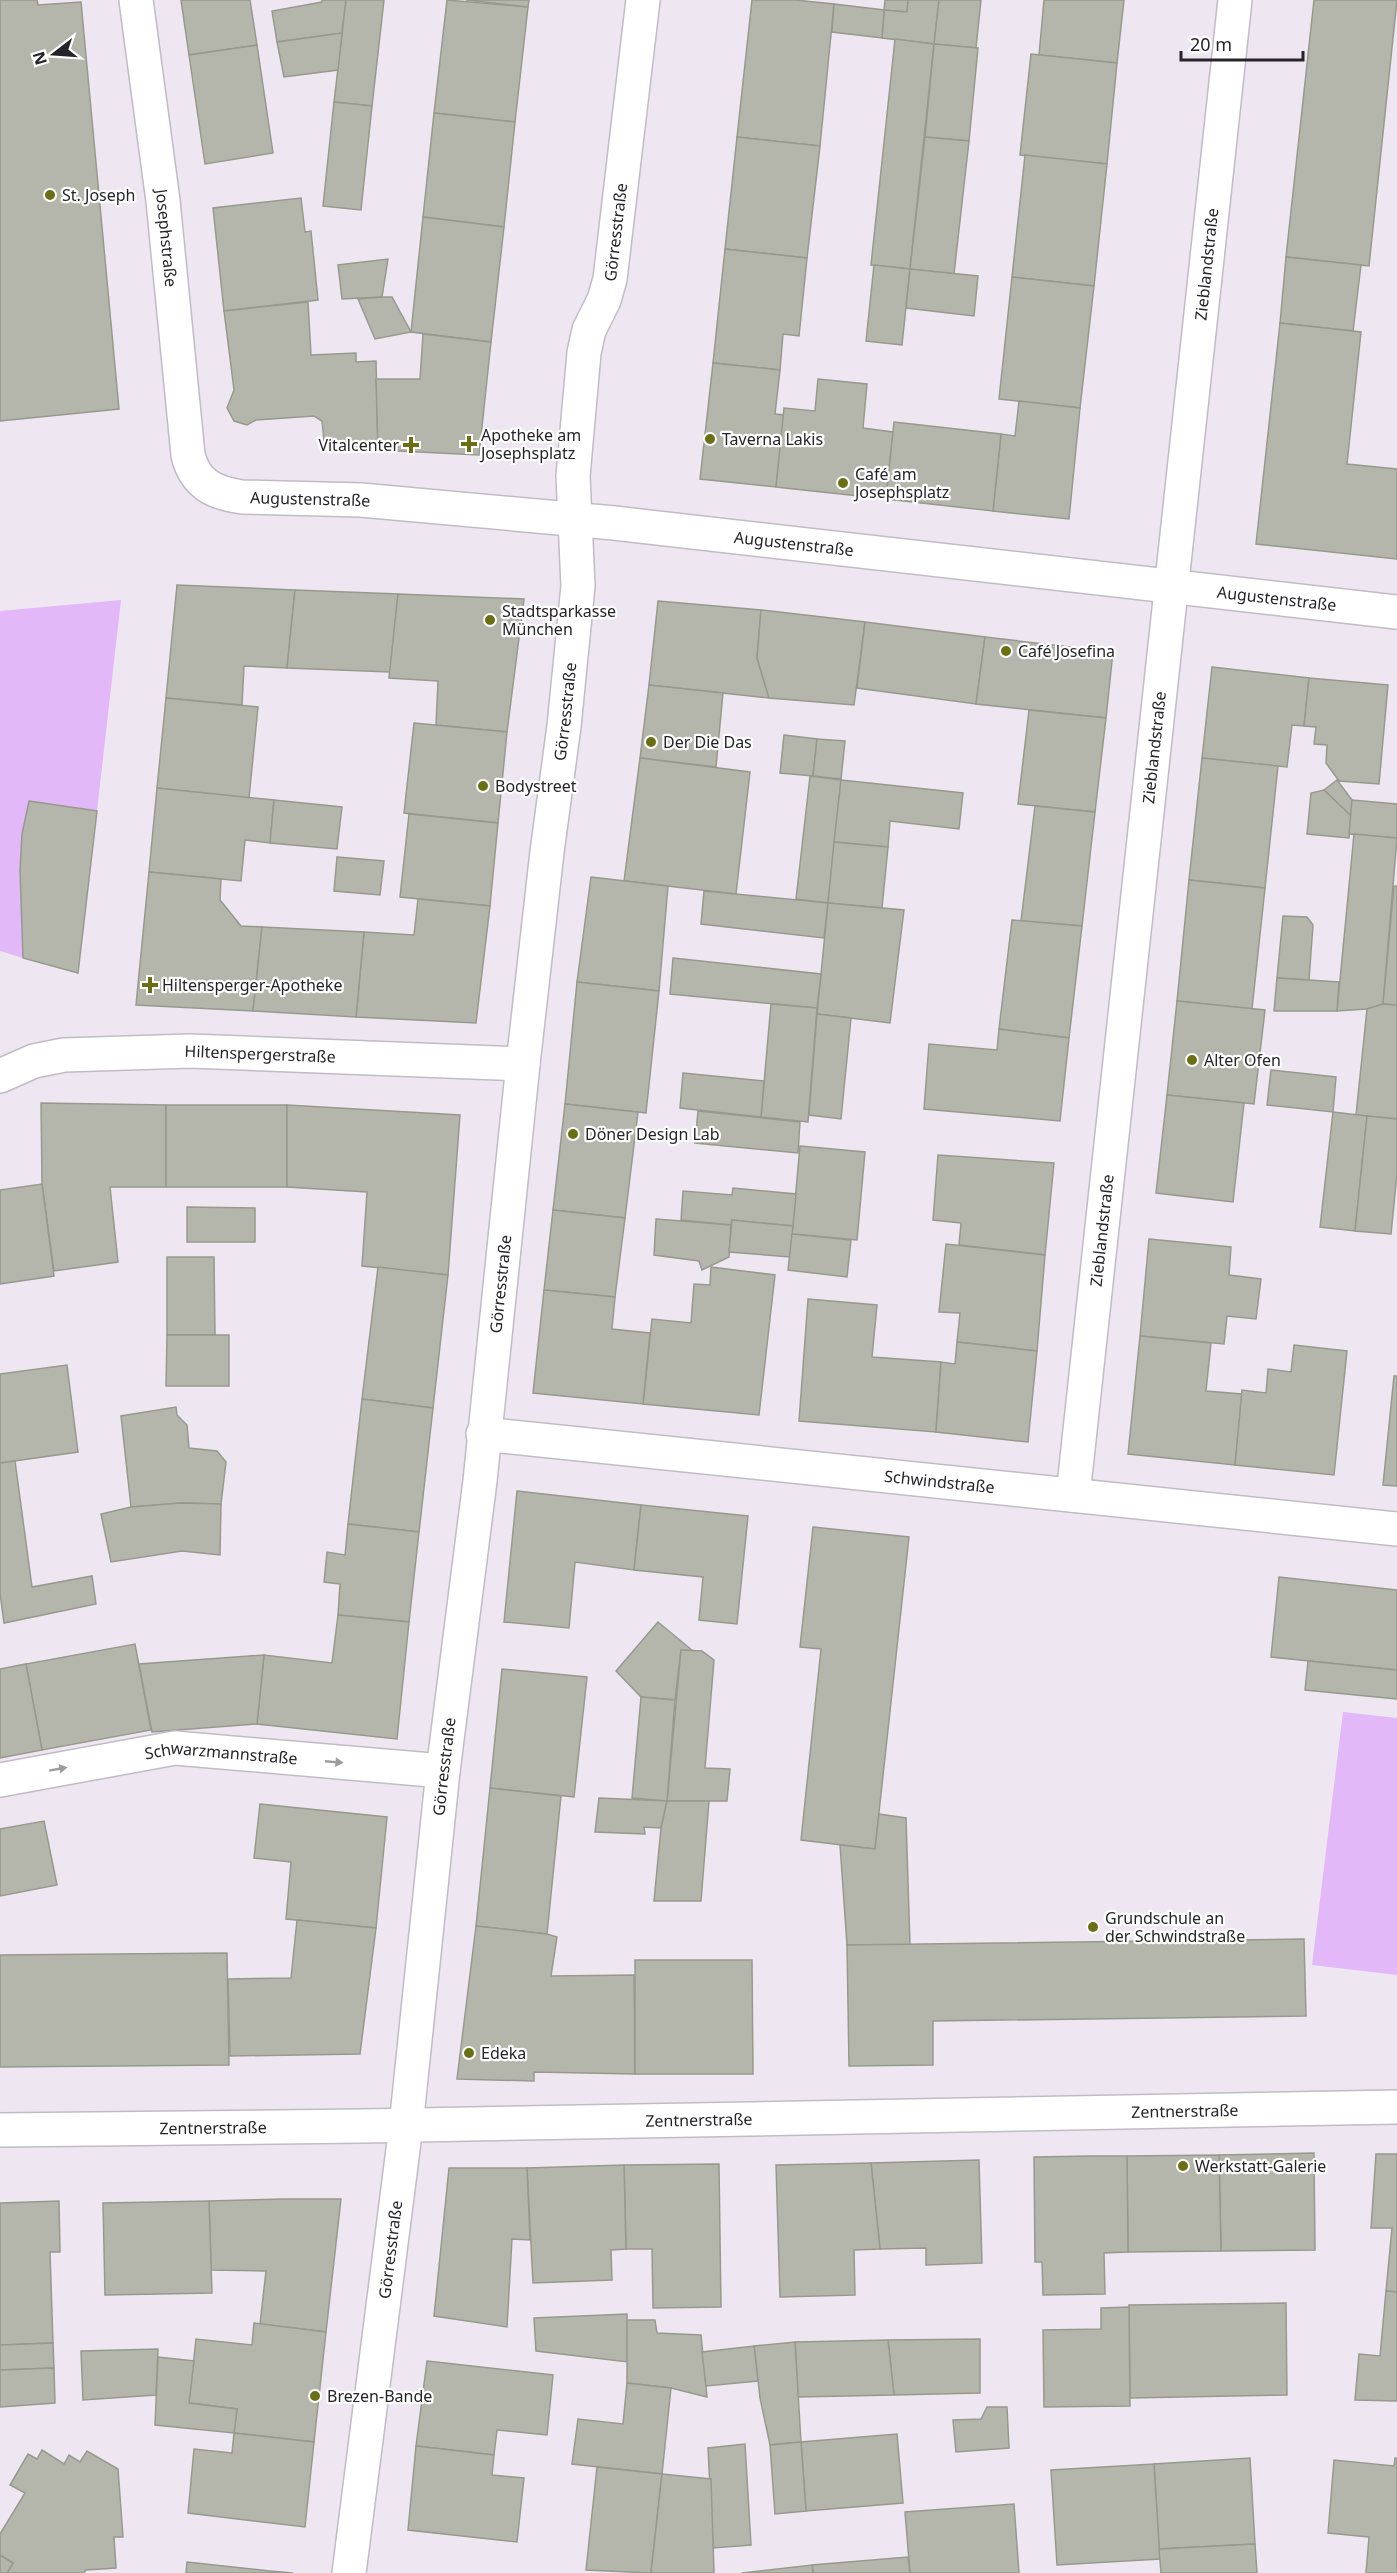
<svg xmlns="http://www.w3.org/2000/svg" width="1397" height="2573" font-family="'Noto Sans',sans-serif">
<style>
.green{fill:#e3b8f9}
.building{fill:#b5b6ab;stroke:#98998e;stroke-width:1.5}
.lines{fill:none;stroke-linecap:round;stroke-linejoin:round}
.minor-casing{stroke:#c2bbc6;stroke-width:36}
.minor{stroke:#fff;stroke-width:33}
.oneway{fill:#9d9c9e}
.poi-dot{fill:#6b6f14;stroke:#fff;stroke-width:2}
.labels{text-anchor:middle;stroke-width:4.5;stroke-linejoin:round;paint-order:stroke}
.poi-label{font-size:16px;fill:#262428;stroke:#fff;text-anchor:start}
.street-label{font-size:16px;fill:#262428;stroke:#fff}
</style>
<rect width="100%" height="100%" fill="#eee7f2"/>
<g class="green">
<path d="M121,600L97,811L29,802C18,854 21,905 23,958L0,951V611Z"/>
<path d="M1343,1712L1397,1718V1975L1312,1965Z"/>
</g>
<g class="building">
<path d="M0,0H37L38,5L81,2L119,409L0,421Z"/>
<path d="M181,0H250L257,45L189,55Z"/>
<path d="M322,0H346L342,33L277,42L272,11L322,2Z"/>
<path d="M346,0H384L372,106L334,102Z"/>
<path d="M447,0L528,7L515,122L434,113Z"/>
<path d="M466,0H529L528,7Z"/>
<path d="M752,0H795L834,4L820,146L737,137Z"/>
<path d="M885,0H908L907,12L884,10Z"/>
<path d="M908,0H939L934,44L882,38L884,10L907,12Z"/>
<path d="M939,0H981L976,48L934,44Z"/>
<path d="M1044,0H1124L1117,63L1039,55Z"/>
<path d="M1314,0H1397L1369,266L1286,257Z"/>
<path d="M834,4L884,10L882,38L832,32Z"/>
<path d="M342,33L338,70L284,77L277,42Z"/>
<path d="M895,39L934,44L910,269L871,265Z"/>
<path d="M934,44L978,48L969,141L925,137Z"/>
<path d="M257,45L273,153L205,164L189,55Z"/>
<path d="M1031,54L1117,63L1107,164L1020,155Z"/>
<path d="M334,102L372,106L361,210L323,206Z"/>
<path d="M434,113L515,122L504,227L423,217Z"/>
<path d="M737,137L820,146L807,258L725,249Z"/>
<path d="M925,137L969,141L954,274L910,269Z"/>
<path d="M1025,155L1107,164L1094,286L1012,277Z"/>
<path d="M301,198L305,232L311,231L318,300L224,311L213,208Z"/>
<path d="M423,217L504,227L491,342L411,332Z"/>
<path d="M725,249L807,258L799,336L783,334L780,370L713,363Z"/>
<path d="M1286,257L1361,265L1353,331L1280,323Z"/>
<path d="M388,259L382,297L342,299L338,265Z"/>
<path d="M874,265L910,269L902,345L866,341Z"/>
<path d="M910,269L978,276L974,316L906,308Z"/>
<path d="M1012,277L1094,286L1080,408L999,399Z"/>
<path d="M382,297H392L411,332L375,339L358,299Z"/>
<path d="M308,302L311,355L356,353V362L376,361L378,450H325L322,421L314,416L256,420L247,425L234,421L227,408L234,390L224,311Z"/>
<path d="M1280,323L1361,332L1347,464L1397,469V559L1256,544Z"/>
<path d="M423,334L491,342L479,455L378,450L376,379H420Z"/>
<path d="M713,363L780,370L775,414L784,415L776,487L700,479Z"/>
<path d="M818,379L867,384L863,428L893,432L886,499L776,487L784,408L815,411Z"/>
<path d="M1019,401L1080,408L1069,519L993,511L1001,434L1015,436Z"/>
<path d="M894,422L1001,434L993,511L886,499Z"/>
<path d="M177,585L295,590L287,668L244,666L242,705L166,698Z"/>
<path d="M295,590L398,594L390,672L287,668Z"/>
<path d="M398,594L524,599L507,732L436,725L438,681L389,678Z"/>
<path d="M658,601L761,610L757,658L769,698L649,685Z"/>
<path d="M761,610L865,622L854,705L769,698L757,658Z"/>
<path d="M865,622L985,637L976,704L857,688Z"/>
<path d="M985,637L1113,652L1106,718L976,704Z"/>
<path d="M1212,667L1309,678L1304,726L1292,725L1287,767L1202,758Z"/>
<path d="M1309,678L1388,685L1379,784L1339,781L1326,763L1327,745L1314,744L1316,727L1304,726Z"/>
<path d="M649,685L723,693L716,767L640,758Z"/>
<path d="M166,698L258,707L249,798L157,788Z"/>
<path d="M1029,710L1106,718L1095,812L1018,804Z"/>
<path d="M414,723L507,732L498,823L404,813Z"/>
<path d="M784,735L817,739L813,776L780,773Z"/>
<path d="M817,739L845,741L841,779L813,776Z"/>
<path d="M640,758L750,772L736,894L624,881Z"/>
<path d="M1202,758L1278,766L1265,888L1189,880Z"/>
<path d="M810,776L841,780L828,903L796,899Z"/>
<path d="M841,780L963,793L959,829L890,821L888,847L834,842Z"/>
<path d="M1337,780L1352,800L1351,816L1324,790Z"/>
<path d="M157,788L274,800L270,843L245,840L241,881L149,872Z"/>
<path d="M1324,790L1351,816L1349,838L1307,834L1311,793Z"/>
<path d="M274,800L342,807L337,849L270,843Z"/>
<path d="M1352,800L1397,804V838L1349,834Z"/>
<path d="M29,801L97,811L78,973L23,958L20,870L22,834Z"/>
<path d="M1035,806L1095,812L1082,926L1021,921Z"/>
<path d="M409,814L498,823L490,906L400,897Z"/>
<path d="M1354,834L1397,838L1383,1004L1367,1009L1337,1011Z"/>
<path d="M834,842L888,847L882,908L828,903Z"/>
<path d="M337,857L384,861L380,895L334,891Z"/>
<path d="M149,872L221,879L220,900L241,926L262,927L253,1011L136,1005Z"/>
<path d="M591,877L668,886L659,991L577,982Z"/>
<path d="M1189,880L1265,888L1252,1009L1177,1001Z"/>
<path d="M1394,886H1397V1005L1383,1004Z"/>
<path d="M704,891L828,903L824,938L701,924Z"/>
<path d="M418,899L490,906L476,1023L356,1017L364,932L414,935Z"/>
<path d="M828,903L904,910L890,1023L817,1014Z"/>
<path d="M1283,916L1307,917L1313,925L1309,980L1277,978Z"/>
<path d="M1012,920L1082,926L1069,1038L999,1029Z"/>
<path d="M262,927L364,932L356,1017L253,1011Z"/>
<path d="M673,958L821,974L817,1008L670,994Z"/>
<path d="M1277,978L1339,982L1337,1011H1274Z"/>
<path d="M577,982L659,991L646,1113L565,1104Z"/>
<path d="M1177,1001L1265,1010L1254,1104L1167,1095Z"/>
<path d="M771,1004L817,1008L808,1122L761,1117Z"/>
<path d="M1383,1004L1397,1005V1119L1356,1115L1367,1009Z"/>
<path d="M817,1014L851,1018L841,1119L809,1115Z"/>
<path d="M999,1029L1069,1038L1060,1121L924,1109L929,1044L997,1050Z"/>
<path d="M1271,1070L1336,1077L1333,1112L1267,1105Z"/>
<path d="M683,1073L764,1081L761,1117L680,1108Z"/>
<path d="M1167,1095L1244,1103L1233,1202L1156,1193Z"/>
<path d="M41,1103L166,1105V1187H110L118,1262L54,1271L42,1184Z"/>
<path d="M565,1104L638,1112L625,1218L553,1210Z"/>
<rect x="166" y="1105" width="121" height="82"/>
<path d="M287,1105L460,1115L448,1275L362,1266L367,1192L287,1187Z"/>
<path d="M698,1111L800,1122L798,1153L695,1143Z"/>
<path d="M1333,1112L1367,1116L1355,1231L1320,1227Z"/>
<path d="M1367,1116L1397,1119V1174L1391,1234L1355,1231Z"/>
<path d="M800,1146L865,1152L857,1240L792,1234Z"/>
<path d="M938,1155L1054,1163L1045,1255L959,1245L961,1223L933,1220Z"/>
<path d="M42,1184L54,1276L0,1284V1190Z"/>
<path d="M733,1188L796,1194L793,1226L732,1220L731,1225L681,1220L683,1191L732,1195Z"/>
<path d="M187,1207L255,1208V1242H187Z"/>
<path d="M553,1210L625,1218L615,1297L544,1290Z"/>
<path d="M656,1219L731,1225L729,1257L702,1270L699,1261L654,1255Z"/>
<path d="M732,1220L793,1226L790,1257L729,1252Z"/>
<path d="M792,1234L851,1240L847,1277L788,1270Z"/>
<path d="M1149,1239L1231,1247L1229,1275L1261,1279L1256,1319L1227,1316L1224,1344L1140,1336Z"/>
<path d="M946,1244L1045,1255L1037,1351L957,1342L960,1313L939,1312Z"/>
<path d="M167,1257H214L215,1335H167Z"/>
<path d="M378,1267L448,1275L433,1408L362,1399Z"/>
<path d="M711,1267L775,1275L759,1415L643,1404L652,1319L691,1323L694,1284L710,1285Z"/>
<path d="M544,1290L615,1297L612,1329L650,1333L643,1404L533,1393Z"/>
<path d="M808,1299L877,1305L872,1357L941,1362L936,1432L799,1421Z"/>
<path d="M167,1335H229V1386H166Z"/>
<path d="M1140,1336L1211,1343L1206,1391L1242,1394L1235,1465L1128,1454Z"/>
<path d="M957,1342L1037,1351L1028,1442L936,1432L941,1362L955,1364Z"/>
<path d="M1294,1345L1347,1351L1334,1475L1235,1465L1242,1390L1266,1393L1268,1369L1291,1372Z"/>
<path d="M67,1365L78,1452L0,1463V1374Z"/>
<path d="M1394,1376H1397V1486L1383,1485Z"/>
<path d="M362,1399L433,1408L419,1532L348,1524Z"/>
<path d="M176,1407L177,1415L187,1425L189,1448L217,1451L226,1462L221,1504L181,1503L131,1507L121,1416Z"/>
<path d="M15,1461L32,1587L92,1576L96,1604L4,1623L0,1593V1463Z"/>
<path d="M517,1491L641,1505L634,1570L575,1562L569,1628L504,1622Z"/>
<path d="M181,1503L221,1504L220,1555L182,1551L111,1562L101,1514L131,1507Z"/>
<path d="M641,1505L748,1516L737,1624L699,1620L703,1577L634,1570Z"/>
<path d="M348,1524L419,1532L409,1622L338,1615L340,1584L324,1582L327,1552L345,1555Z"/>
<path d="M813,1527L909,1537L875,1849L801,1840L821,1649L800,1647Z"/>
<path d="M1279,1577L1397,1590V1670L1271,1657Z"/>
<path d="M338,1615L409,1622L397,1739L257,1724L264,1655L332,1663Z"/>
<path d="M658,1622L693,1651L681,1650L675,1700L641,1697L616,1671Z"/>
<path d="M135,1644L151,1730L42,1750L26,1664Z"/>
<path d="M681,1650L702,1651L714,1660L705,1768L730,1769L727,1801H667Z"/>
<path d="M264,1655L257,1724L152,1732L139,1664Z"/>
<path d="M1308,1661L1397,1670V1699L1305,1690Z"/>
<path d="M26,1664L42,1750L0,1758V1669Z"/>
<path d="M502,1669L587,1677L574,1797L490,1788Z"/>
<path d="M641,1697L675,1700L667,1801L632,1798Z"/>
<path d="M490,1788L561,1796L547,1934L476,1926Z"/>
<path d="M599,1798L667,1801L661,1828L644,1827L645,1834L595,1832Z"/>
<path d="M667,1801H709L701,1901H654L661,1828Z"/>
<path d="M260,1804L387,1817L376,1928L286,1919L291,1862L254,1858Z"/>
<path d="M879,1814L906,1818L910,1945H847L840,1845L875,1849Z"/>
<path d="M44,1821L57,1885L0,1896V1829Z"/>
<path d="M297,1920L376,1928L360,2054L230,2056L228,1979L291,1978Z"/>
<path d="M476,1926L547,1934L557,1937L551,1976L634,1975L635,2074L534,2072V2081L457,2079Z"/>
<path d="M1304,1939L1306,2016L933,2021V2065L849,2066L847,1945Z"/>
<path d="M227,1953L229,2065L0,2067V1955Z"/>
<path d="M635,1960H752L753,2074H635Z"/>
<path d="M1314,2153L1315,2250L1221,2251L1219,2155Z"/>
<path d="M1376,2154H1397V2292L1386,2291L1392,2228H1371Z"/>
<path d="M1219,2155L1221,2251L1128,2252L1127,2156Z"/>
<path d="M1091,2156H1127L1128,2252L1104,2253L1105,2294L1043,2295L1042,2262H1035L1034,2157Z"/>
<path d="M979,2160L982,2263L926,2265V2248L880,2249L871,2163Z"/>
<path d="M871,2163L880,2249L854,2250L855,2295L780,2297L776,2165Z"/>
<path d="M719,2164L721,2307L653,2308L652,2249H626L624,2165Z"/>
<path d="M624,2165L626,2249L611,2250L612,2280L533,2283L527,2168Z"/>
<path d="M449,2168H527L530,2240L512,2239L507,2327L434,2316Z"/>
<path d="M284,2199H341L326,2332L260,2324L266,2271L211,2270L209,2201Z"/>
<path d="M59,2201L60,2252H50L53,2343L0,2345V2203Z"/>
<path d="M209,2201L212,2293L105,2295L103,2203Z"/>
<path d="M1386,2291L1397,2292V2401L1355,2400L1359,2354L1380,2356Z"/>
<path d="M1286,2303L1287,2395L1130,2398L1129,2305Z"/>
<path d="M1129,2307L1130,2406L1044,2407L1043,2330L1101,2329V2308Z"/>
<path d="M627,2314L628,2362L536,2351L534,2318Z"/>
<path d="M627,2320H655L657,2333L701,2335L707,2397L671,2388L627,2383Z"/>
<path d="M254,2323L326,2332L314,2442L234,2433L237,2409L189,2403L196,2339L252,2345Z"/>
<path d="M980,2339V2393L894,2395L888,2340Z"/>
<path d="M888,2340L894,2395L798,2397L795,2342Z"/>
<path d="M795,2342L801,2442L770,2445L760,2398L754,2346Z"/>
<path d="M53,2343L54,2368L0,2370V2345Z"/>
<path d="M754,2346L758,2381L706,2386L702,2352Z"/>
<path d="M158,2349L156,2395L83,2400L81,2351Z"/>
<path d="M158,2357L194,2361L189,2403L237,2409L234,2433L155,2425Z"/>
<path d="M427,2361L553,2375L547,2435L497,2430L494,2455L416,2446Z"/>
<path d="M54,2368L55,2403L0,2407V2370Z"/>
<path d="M627,2383L671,2388L662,2474L572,2464L578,2419L623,2424Z"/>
<path d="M987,2407H1007L1009,2448L956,2452L953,2420L981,2419Z"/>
<path d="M234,2433L314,2442L305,2527L188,2513L194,2449L232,2453Z"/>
<path d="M897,2434L903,2503L806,2511L801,2442Z"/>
<path d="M801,2442L806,2511L775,2514L770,2445Z"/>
<path d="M745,2444L751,2545L713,2548L708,2448Z"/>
<path d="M416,2446L494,2455L492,2475L524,2478L517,2542L408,2530Z"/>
<path d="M42,2450L64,2464L69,2455L80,2462L87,2451L118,2469L123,2537H114L116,2568L86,2570L84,2573H7L13,2563L0,2555V2534L25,2493L10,2485L28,2454L37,2459Z"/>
<path d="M1250,2458L1255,2544L1159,2549L1154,2464Z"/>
<path d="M1395,2458H1397V2573H1366L1369,2537L1328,2533L1334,2460L1394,2466Z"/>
<path d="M1154,2464L1160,2559L1057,2565L1051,2470Z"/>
<path d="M597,2467L662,2474L651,2573L586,2570Z"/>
<path d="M662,2474L711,2479L714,2573H651Z"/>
<path d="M1014,2504L1019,2573H910L905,2512Z"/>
<path d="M1255,2544L1257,2573H1161L1159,2549Z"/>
<path d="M0,2555L13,2563L7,2573H0Z"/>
<path d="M908,2557L910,2573H813L812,2565Z"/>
<path d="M187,2562L270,2571L293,2573H186Z"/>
<path d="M812,2565L813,2573H742Z"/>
</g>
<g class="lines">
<defs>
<g id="minor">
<path id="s1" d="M136,0L163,201L188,455C195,484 214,493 242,497L361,500L614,523L1397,612"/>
<path id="s2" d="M0,1076L34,1061L64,1055L190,1051L523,1064"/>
<path id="s3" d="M483,1434L1397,1529"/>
<path id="s4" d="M1073,1495L1235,0"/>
<path id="s5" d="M0,1780L175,1748L443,1771"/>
<path id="s6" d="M0,2130L363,2126L1397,2107"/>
<path id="s7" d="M349,2573L406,2126L443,1771L480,1481L523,1064L547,852L564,726L578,586L573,476L584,353L589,330L604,300L610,279L643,0"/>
</g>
</defs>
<use href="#minor" class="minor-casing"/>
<use href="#minor" class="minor"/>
</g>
<defs><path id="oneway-solid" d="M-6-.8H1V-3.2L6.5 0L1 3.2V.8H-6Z" transform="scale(1.5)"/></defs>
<g class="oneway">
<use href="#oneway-solid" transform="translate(334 1762) rotate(5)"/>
<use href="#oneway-solid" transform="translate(58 1769) rotate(-10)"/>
</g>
<g class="poi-dot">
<circle cx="50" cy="195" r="6"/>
<circle cx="710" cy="439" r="6"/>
<path d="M466 435h6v6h6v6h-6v6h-6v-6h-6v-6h6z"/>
<path d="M408 436h6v6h6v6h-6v6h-6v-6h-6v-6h6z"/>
<circle cx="843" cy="483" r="6"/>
<circle cx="490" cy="620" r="6"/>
<circle cx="1006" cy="651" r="6"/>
<circle cx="651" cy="742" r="6"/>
<circle cx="483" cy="786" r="6"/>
<path d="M147 976h6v6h6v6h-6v6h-6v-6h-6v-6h6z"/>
<circle cx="1192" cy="1060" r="6"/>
<circle cx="573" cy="1134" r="6"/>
<circle cx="1093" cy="1927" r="6"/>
<circle cx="469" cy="2053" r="6"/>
<circle cx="1183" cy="2166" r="6"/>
<circle cx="315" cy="2396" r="6"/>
</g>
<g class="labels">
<g class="poi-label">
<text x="62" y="201">St. Joseph</text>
<text x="481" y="441">Apotheke am<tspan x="481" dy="18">Josephsplatz</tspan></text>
<text x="722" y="445">Taverna Lakis</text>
<text x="399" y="451" text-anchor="end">Vitalcenter</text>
<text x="855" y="480">Café am<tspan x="855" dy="18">Josephsplatz</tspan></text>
<text x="502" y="617">Stadtsparkasse<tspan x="502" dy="18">München</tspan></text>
<text x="1018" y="657">Café Josefina</text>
<text x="663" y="748">Der Die Das</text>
<text x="495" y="792">Bodystreet</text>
<text x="162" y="991">Hiltensperger-Apotheke</text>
<text x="1204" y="1066">Alter Ofen</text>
<text x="585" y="1140">Döner Design Lab</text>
<text x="1105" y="1924">Grundschule an<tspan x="1105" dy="18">der Schwindstraße</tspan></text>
<text x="481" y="2059">Edeka</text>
<text x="1195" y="2172">Werkstatt-Galerie</text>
<text x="327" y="2402">Brezen-Bande</text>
</g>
<g class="street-label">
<text dy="6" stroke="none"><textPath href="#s7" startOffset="2360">Görresstraße</textPath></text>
<text dy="6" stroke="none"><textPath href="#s1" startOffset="240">Josephstraße</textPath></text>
<text dy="6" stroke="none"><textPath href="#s4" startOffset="1238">Zieblandstraße</textPath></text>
<text dy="6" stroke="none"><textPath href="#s1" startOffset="600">Augustenstraße</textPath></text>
<text dy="6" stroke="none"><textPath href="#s1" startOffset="1086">Augustenstraße</textPath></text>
<text dy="6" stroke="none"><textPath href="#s1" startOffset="1572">Augustenstraße</textPath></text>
<text dy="6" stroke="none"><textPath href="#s7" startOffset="1874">Görresstraße</textPath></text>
<text dy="6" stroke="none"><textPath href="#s4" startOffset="752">Zieblandstraße</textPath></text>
<text dy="6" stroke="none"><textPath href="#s2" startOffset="264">Hiltenspergerstraße</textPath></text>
<text dy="6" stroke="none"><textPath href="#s4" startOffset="266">Zieblandstraße</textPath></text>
<text dy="6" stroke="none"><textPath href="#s7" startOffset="1298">Görresstraße</textPath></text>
<text dy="6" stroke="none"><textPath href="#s3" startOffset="459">Schwindstraße</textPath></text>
<text dy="6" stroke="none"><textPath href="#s5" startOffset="224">Schwarzmannstraße</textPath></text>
<text dy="6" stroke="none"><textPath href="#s7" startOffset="812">Görresstraße</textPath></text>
<text dy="6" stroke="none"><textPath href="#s6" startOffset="1185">Zentnerstraße</textPath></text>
<text dy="6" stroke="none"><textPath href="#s6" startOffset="699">Zentnerstraße</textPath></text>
<text dy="6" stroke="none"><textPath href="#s6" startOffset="213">Zentnerstraße</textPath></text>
<text dy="6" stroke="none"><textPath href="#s7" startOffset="326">Görresstraße</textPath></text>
</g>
</g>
<g transform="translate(54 54) rotate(253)" stroke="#ffffff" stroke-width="4.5" paint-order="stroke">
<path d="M0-4.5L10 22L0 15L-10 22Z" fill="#262428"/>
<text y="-9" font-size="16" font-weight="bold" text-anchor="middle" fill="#262428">N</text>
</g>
<path d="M1181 51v9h122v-9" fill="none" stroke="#262428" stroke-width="3"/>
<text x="1190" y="51" font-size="18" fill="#262428" stroke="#ffffff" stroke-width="4.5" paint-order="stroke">20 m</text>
</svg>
